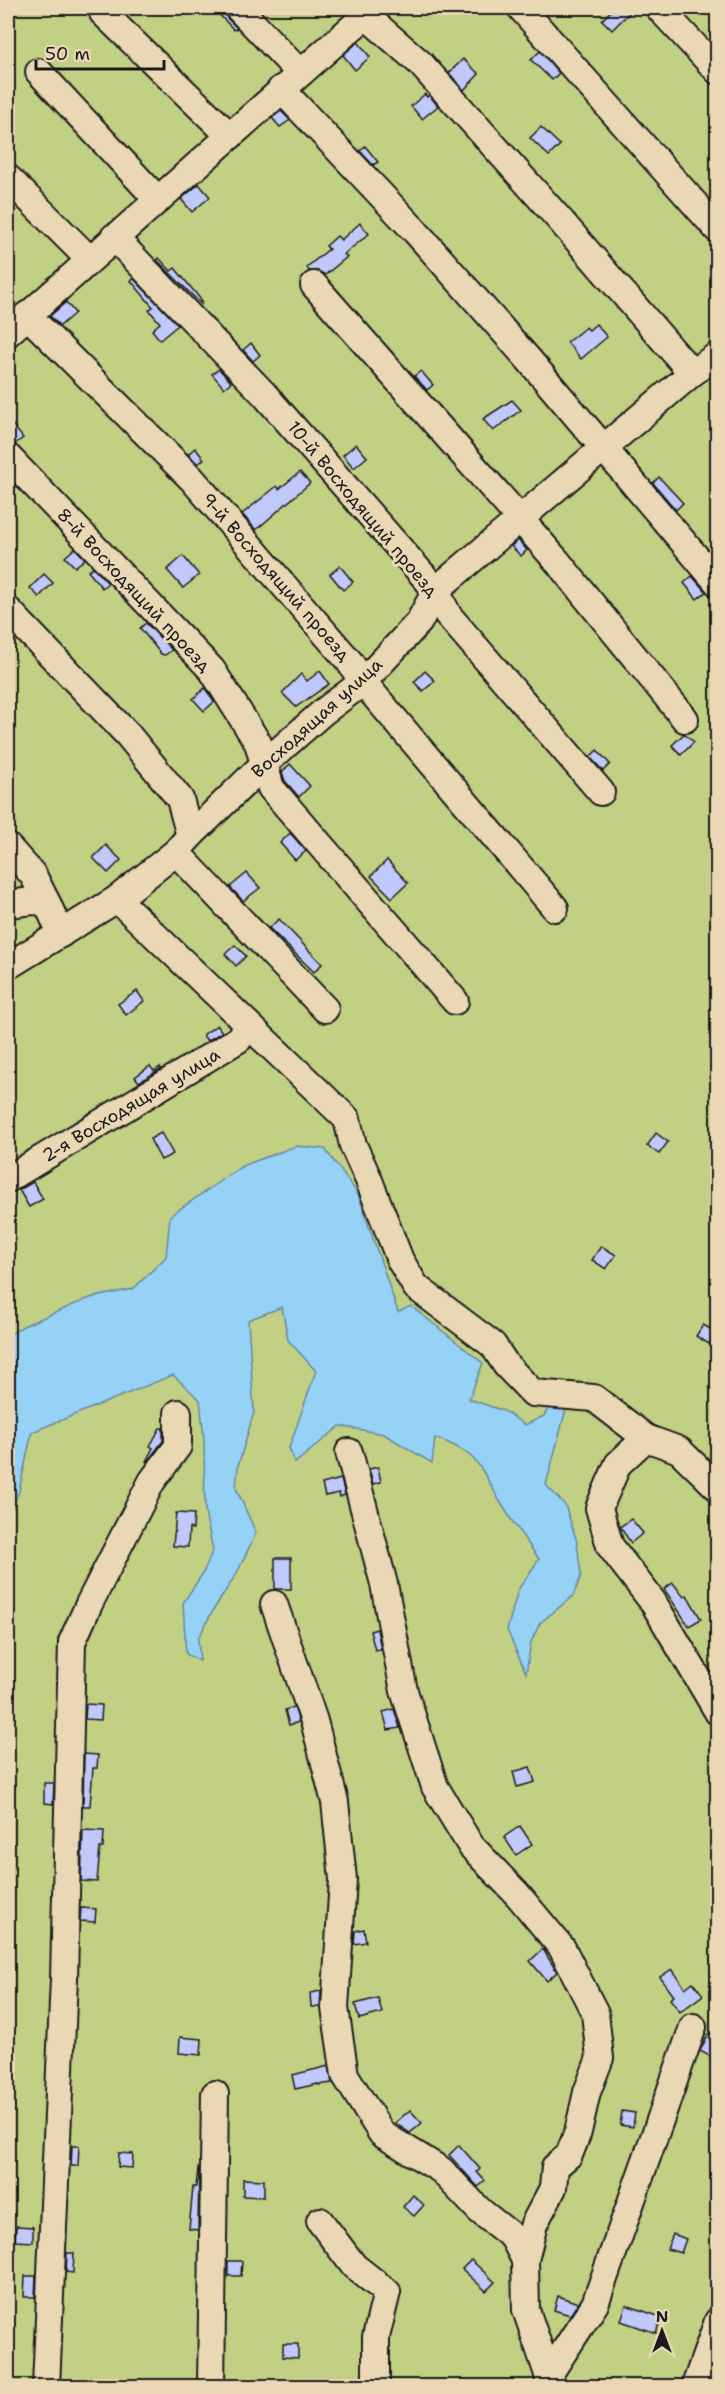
<svg xmlns="http://www.w3.org/2000/svg" width="725" height="2394" font-family="'Shantell Sans',sans-serif">
<style>
.green{fill:#c2d084;stroke:#6f7650;stroke-width:1.5}
.water{fill:#96d2f6;stroke:#65899f;stroke-width:1.5}
.building{fill:#bfc9fa;stroke:#1c1c1c;stroke-width:1.5}
.lines{fill:none;stroke-linecap:round;stroke-linejoin:round}
.minor-casing{stroke:#1c1c1c;stroke-width:30}
.minor{stroke:#ead8b5;stroke-width:26}
.labels{text-anchor:middle;stroke-width:6;stroke-linejoin:round;paint-order:stroke}
.street-label{font-size:18px;fill:#1c1c1c;stroke:#ead8b5}
</style>
<rect width="100%" height="100%" fill="#ead8b5"/>
<filter id="ink" filterUnits="userSpaceOnUse"><feTurbulence type="fractalNoise" baseFrequency=".0167" numOctaves="2"/><feDisplacementMap in="SourceGraphic" scale="12" xChannelSelector="R" yChannelSelector="G"/><feConvolveMatrix kernelMatrix="1 2 1 2 8 2 1 2 1" color-interpolation-filters="sRGB"/></filter>
<g filter="url(#ink)">
<rect class="green" x="8" y="8" width="709" height="2378"/>
<path class="water" d="M296,1146L325,1149L358,1194L398,1312L411,1306L483,1363L469,1399L504,1411L525,1425L544,1416L552,1401L566,1409L546,1485L565,1505L577,1542L581,1576L573,1596L540,1623L531,1642L526,1673L507,1630L518,1590L539,1559C527,1542 515,1526 504,1508C480,1470 483,1454 435,1438L432,1463L384,1434L340,1426L295,1463L289,1448L316,1371L288,1340L282,1307L248,1320L254,1412L238,1466L236,1488L256,1533L237,1573L212,1612L198,1639L200,1661L186,1654L183,1603L203,1573L213,1550L205,1512L204,1438L200,1400L173,1375L32,1432L19,1491L8,1521V1336L23,1326L90,1298L133,1289L166,1257L170,1216L242,1166Z"/>
<g class="building">
<path d="M213,8H223L227,18L237,28L234,30Z"/>
<path d="M614,8H634L612,30L602,20Z"/>
<path d="M358,42L370,57L355,70L343,55Z"/>
<path d="M540,51L559,73L552,80L531,60Z"/>
<path d="M463,59L479,74L464,90L449,73Z"/>
<path d="M425,94L427,97L429,95L438,106L422,119L411,106Z"/>
<path d="M281,111L290,120L280,127L272,118Z"/>
<path d="M541,127L560,145L549,156L530,138Z"/>
<path d="M365,146L378,162L373,165L360,151Z"/>
<path d="M199,184L210,197L192,212L181,199Z"/>
<path d="M360,223L369,234L344,254L347,257L325,275L318,271H309L307,267L329,249L326,246L337,236L341,240Z"/>
<path d="M159,258L171,271L175,268L202,301L200,303L202,305L157,260Z"/>
<path d="M134,279L178,325L160,340L152,330L160,323L149,310L153,307L131,281Z"/>
<path d="M66,302L75,313L60,326L50,316Z"/>
<path d="M596,324L607,337L581,359L567,342L586,327L589,330Z"/>
<path d="M251,343L260,355L253,361L243,350Z"/>
<path d="M219,369L231,382L224,388L212,374Z"/>
<path d="M421,371L433,385L427,390L414,376Z"/>
<path d="M512,400L521,410L493,431L483,419Z"/>
<path d="M8,419L23,438L15,444L8,442Z"/>
<path d="M356,444L367,457L354,468L343,455Z"/>
<path d="M195,448L204,459L198,464L188,454Z"/>
<path d="M300,472L310,483L256,530L242,514L277,486L279,489Z"/>
<path d="M659,477L683,503L676,510L653,483Z"/>
<path d="M518,540L527,550L521,556L511,546Z"/>
<path d="M75,548L85,559L75,567L65,557Z"/>
<path d="M183,556L199,575L183,588L167,570Z"/>
<path d="M340,566L353,582L343,590L330,574Z"/>
<path d="M93,567L108,583L102,588L88,571Z"/>
<path d="M44,574L53,583L39,597L30,588Z"/>
<path d="M692,576L706,592L697,599L684,583Z"/>
<path d="M146,623L172,650L165,655L161,654L140,628Z"/>
<path d="M320,671L329,684L296,707L282,693L301,674L307,681Z"/>
<path d="M425,671L435,681L423,691L414,682Z"/>
<path d="M205,688L214,702L204,711L193,699Z"/>
<path d="M684,734L694,742L681,755L672,745Z"/>
<path d="M597,750L610,764L603,771L590,757Z"/>
<path d="M290,764L310,786L299,797L285,781L282,772Z"/>
<path d="M290,833L306,851L295,860L280,843Z"/>
<path d="M106,845L121,860L108,873L93,858Z"/>
<path d="M387,860L408,883L392,898L371,876Z"/>
<path d="M247,873L260,888L243,901L230,887Z"/>
<path d="M279,919L322,964L314,972L269,928Z"/>
<path d="M235,945L246,956L236,966L225,954Z"/>
<path d="M137,991L144,1001L126,1015L118,1004Z"/>
<path d="M217,1025L222,1032L207,1041L203,1035Z"/>
<path d="M150,1066L154,1071L160,1067L161,1069L139,1082L135,1077Z"/>
<path d="M161,1133L173,1154L161,1160L150,1139Z"/>
<path d="M656,1133L668,1142L659,1154L647,1146Z"/>
<path d="M33,1182L43,1199L29,1207L19,1190Z"/>
<path d="M601,1246L616,1255L606,1269L592,1260Z"/>
<path d="M703,1325L716,1332L709,1344L696,1336Z"/>
<path d="M160,1428H163V1441L147,1462L146,1461L153,1448L150,1446Z"/>
<path d="M378,1467L381,1482L373,1484L369,1469Z"/>
<path d="M341,1479L345,1495L340,1497L339,1493L325,1496L322,1484Z"/>
<path d="M176,1513L194,1514L193,1529L189,1528L188,1547L173,1546Z"/>
<path d="M631,1519L643,1533L631,1543L620,1527Z"/>
<rect x="275" y="1558" width="16" height="31"/>
<path d="M673,1583L684,1597L687,1595L701,1619L689,1626L664,1589Z"/>
<path d="M377,1629L381,1649L375,1650L370,1631Z"/>
<path d="M86,1704L102,1705L101,1720L85,1719Z"/>
<path d="M294,1707L299,1722L289,1725L285,1710Z"/>
<path d="M394,1709L400,1728L388,1730L383,1712Z"/>
<path d="M84,1754L98,1755L97,1768H93L90,1806H83Z"/>
<path d="M530,1767L535,1782L517,1787L513,1772Z"/>
<path d="M44,1783H54L53,1804L44,1803Z"/>
<path d="M520,1826L532,1844L516,1855L504,1837Z"/>
<path d="M83,1830L104,1831L103,1848H100L97,1882L81,1881Z"/>
<path d="M81,1908L96,1909L95,1922L80,1921Z"/>
<path d="M364,1929L366,1942L354,1944L355,1931Z"/>
<path d="M543,1949L557,1972L547,1981L530,1961Z"/>
<path d="M672,1969L685,1988L693,1982L703,1995L680,2012L670,1999L674,1996L660,1977Z"/>
<path d="M321,1991L320,2007H311L310,1993Z"/>
<path d="M378,1998L382,2013L359,2019L355,2004Z"/>
<path d="M709,2033L717,2038V2060L700,2051Z"/>
<path d="M180,2037L202,2039L201,2055L179,2053Z"/>
<path d="M329,2066L332,2083L318,2085V2084L295,2089L292,2075Z"/>
<path d="M410,2110L422,2123L410,2133L395,2123Z"/>
<path d="M622,2111L635,2113L633,2127L620,2125Z"/>
<path d="M459,2145L480,2169L477,2172L485,2181L478,2187L449,2155Z"/>
<path d="M72,2146H79L78,2166H71Z"/>
<path d="M119,2153L133,2154L132,2168L118,2167Z"/>
<path d="M198,2168H199L198,2230L189,2229L193,2187H196Z"/>
<path d="M243,2179L264,2180V2197L243,2196Z"/>
<path d="M413,2195L424,2205L414,2216L403,2207Z"/>
<path d="M16,2226L33,2227V2242L15,2241Z"/>
<path d="M673,2234L686,2239L681,2253L667,2249Z"/>
<path d="M67,2253H74L73,2273L66,2272Z"/>
<path d="M471,2260L495,2282L486,2291L462,2269Z"/>
<path d="M228,2261H242L241,2276H228Z"/>
<path d="M25,2276H36L35,2297H24Z"/>
<path d="M558,2296L578,2303L570,2315L554,2310Z"/>
<path d="M626,2305L661,2317L656,2333L621,2321Z"/>
<path d="M283,2344H298V2358L283,2357Z"/>
</g>
<g class="lines">
<defs>
<g id="minor">
<path d="M238,8L299,72"/>
<path d="M521,8L718,230"/>
<path d="M659,8L718,71"/>
<path d="M103,13L230,136"/>
<path d="M365,15L420,63L560,220L692,373"/>
<path d="M39,72L158,200"/>
<path d="M281,89L416,232L529,360L718,583"/>
<path d="M8,178L89,259"/>
<path d="M114,237L264,394L436,590L448,615L601,792"/>
<path d="M314,285L557,561L685,719"/>
<path d="M27,315L192,479L349,661L363,682L555,908"/>
<path d="M8,333L374,8"/>
<path d="M8,457L212,670L258,743L271,788L455,1001"/>
<path d="M8,610L128,735L180,799L190,836"/>
<path d="M8,847L33,875L47,903"/>
<path d="M176,852L325,1009"/>
<path d="M117,899L347,1119L353,1145L368,1178L400,1260L416,1287L493,1345L506,1365L533,1393L594,1398L646,1438L679,1450L718,1488"/>
<path d="M8,904L33,901L47,903L61,934"/>
<path d="M8,966L117,899L176,852L190,836L264,764L323,712L363,682L419,622L436,590L692,373L718,355"/>
<path d="M8,1179L239,1039L247,1024"/>
<path d="M646,1438L618,1464L599,1508L610,1546L653,1602L718,1712"/>
<path d="M349,1452L384,1584L404,1691L435,1787L471,1846L517,1894L562,1948L595,2013L600,2058L587,2092L578,2132L569,2155L555,2167L553,2188L534,2224L525,2260"/>
<path d="M274,1604L314,1721L335,1802L343,1879L335,2008L345,2075L382,2134L441,2170L480,2211L513,2237L525,2260L526,2310L552,2386"/>
<path d="M320,2221L354,2266L387,2292L376,2337V2386"/>
<path d="M548,2376L595,2304L693,2027"/>
<path d="M46,2386L64,1979L72,1642L89,1604L152,1481L178,1446V1413"/>
<path d="M211,2386L215,2094"/>
<path d="M695,2386L718,2321"/>
</g>
</defs>
<use href="#minor" class="minor-casing"/>
<use href="#minor" class="minor"/>
</g>
</g>
<g class="labels">
<g class="street-label">
<text transform="translate(363 509) rotate(50)" y="6">10-й Восходящий проезд</text>
<text transform="translate(276 577) rotate(49)" y="6">9-й Восходящий проезд</text>
<text transform="translate(134 590) rotate(47)" y="6">8-й Восходящий проезд</text>
<text transform="translate(317 718) rotate(-42)" y="6">Восходящая улица</text>
<text transform="translate(131 1105) rotate(-31)" y="6">2-я Восходящая улица</text>
</g>
</g>
<rect width="725" height="2394" fill="none" stroke="#ead8b5" stroke-width="30"/>
<rect x="15" y="15" width="695" height="2364" fill="none" stroke="#1c1c1c" stroke-width="2" filter="url(#ink)"/>
<g transform="translate(662 2331)" stroke="#ead8b5" stroke-width="4.5" paint-order="stroke">
<path d="M0-4.5L10 22L0 15L-10 22Z" fill="#1c1c1c"/>
<text y="-9" font-size="16" font-weight="bold" text-anchor="middle" fill="#1c1c1c">N</text>
</g>
<path d="M36 60v9h128v-9" fill="none" stroke="#1c1c1c" stroke-width="3"/>
<text x="45" y="60" font-size="18" fill="#1c1c1c" stroke="#ead8b5" stroke-width="4.5" paint-order="stroke">50 m</text>
</svg>
